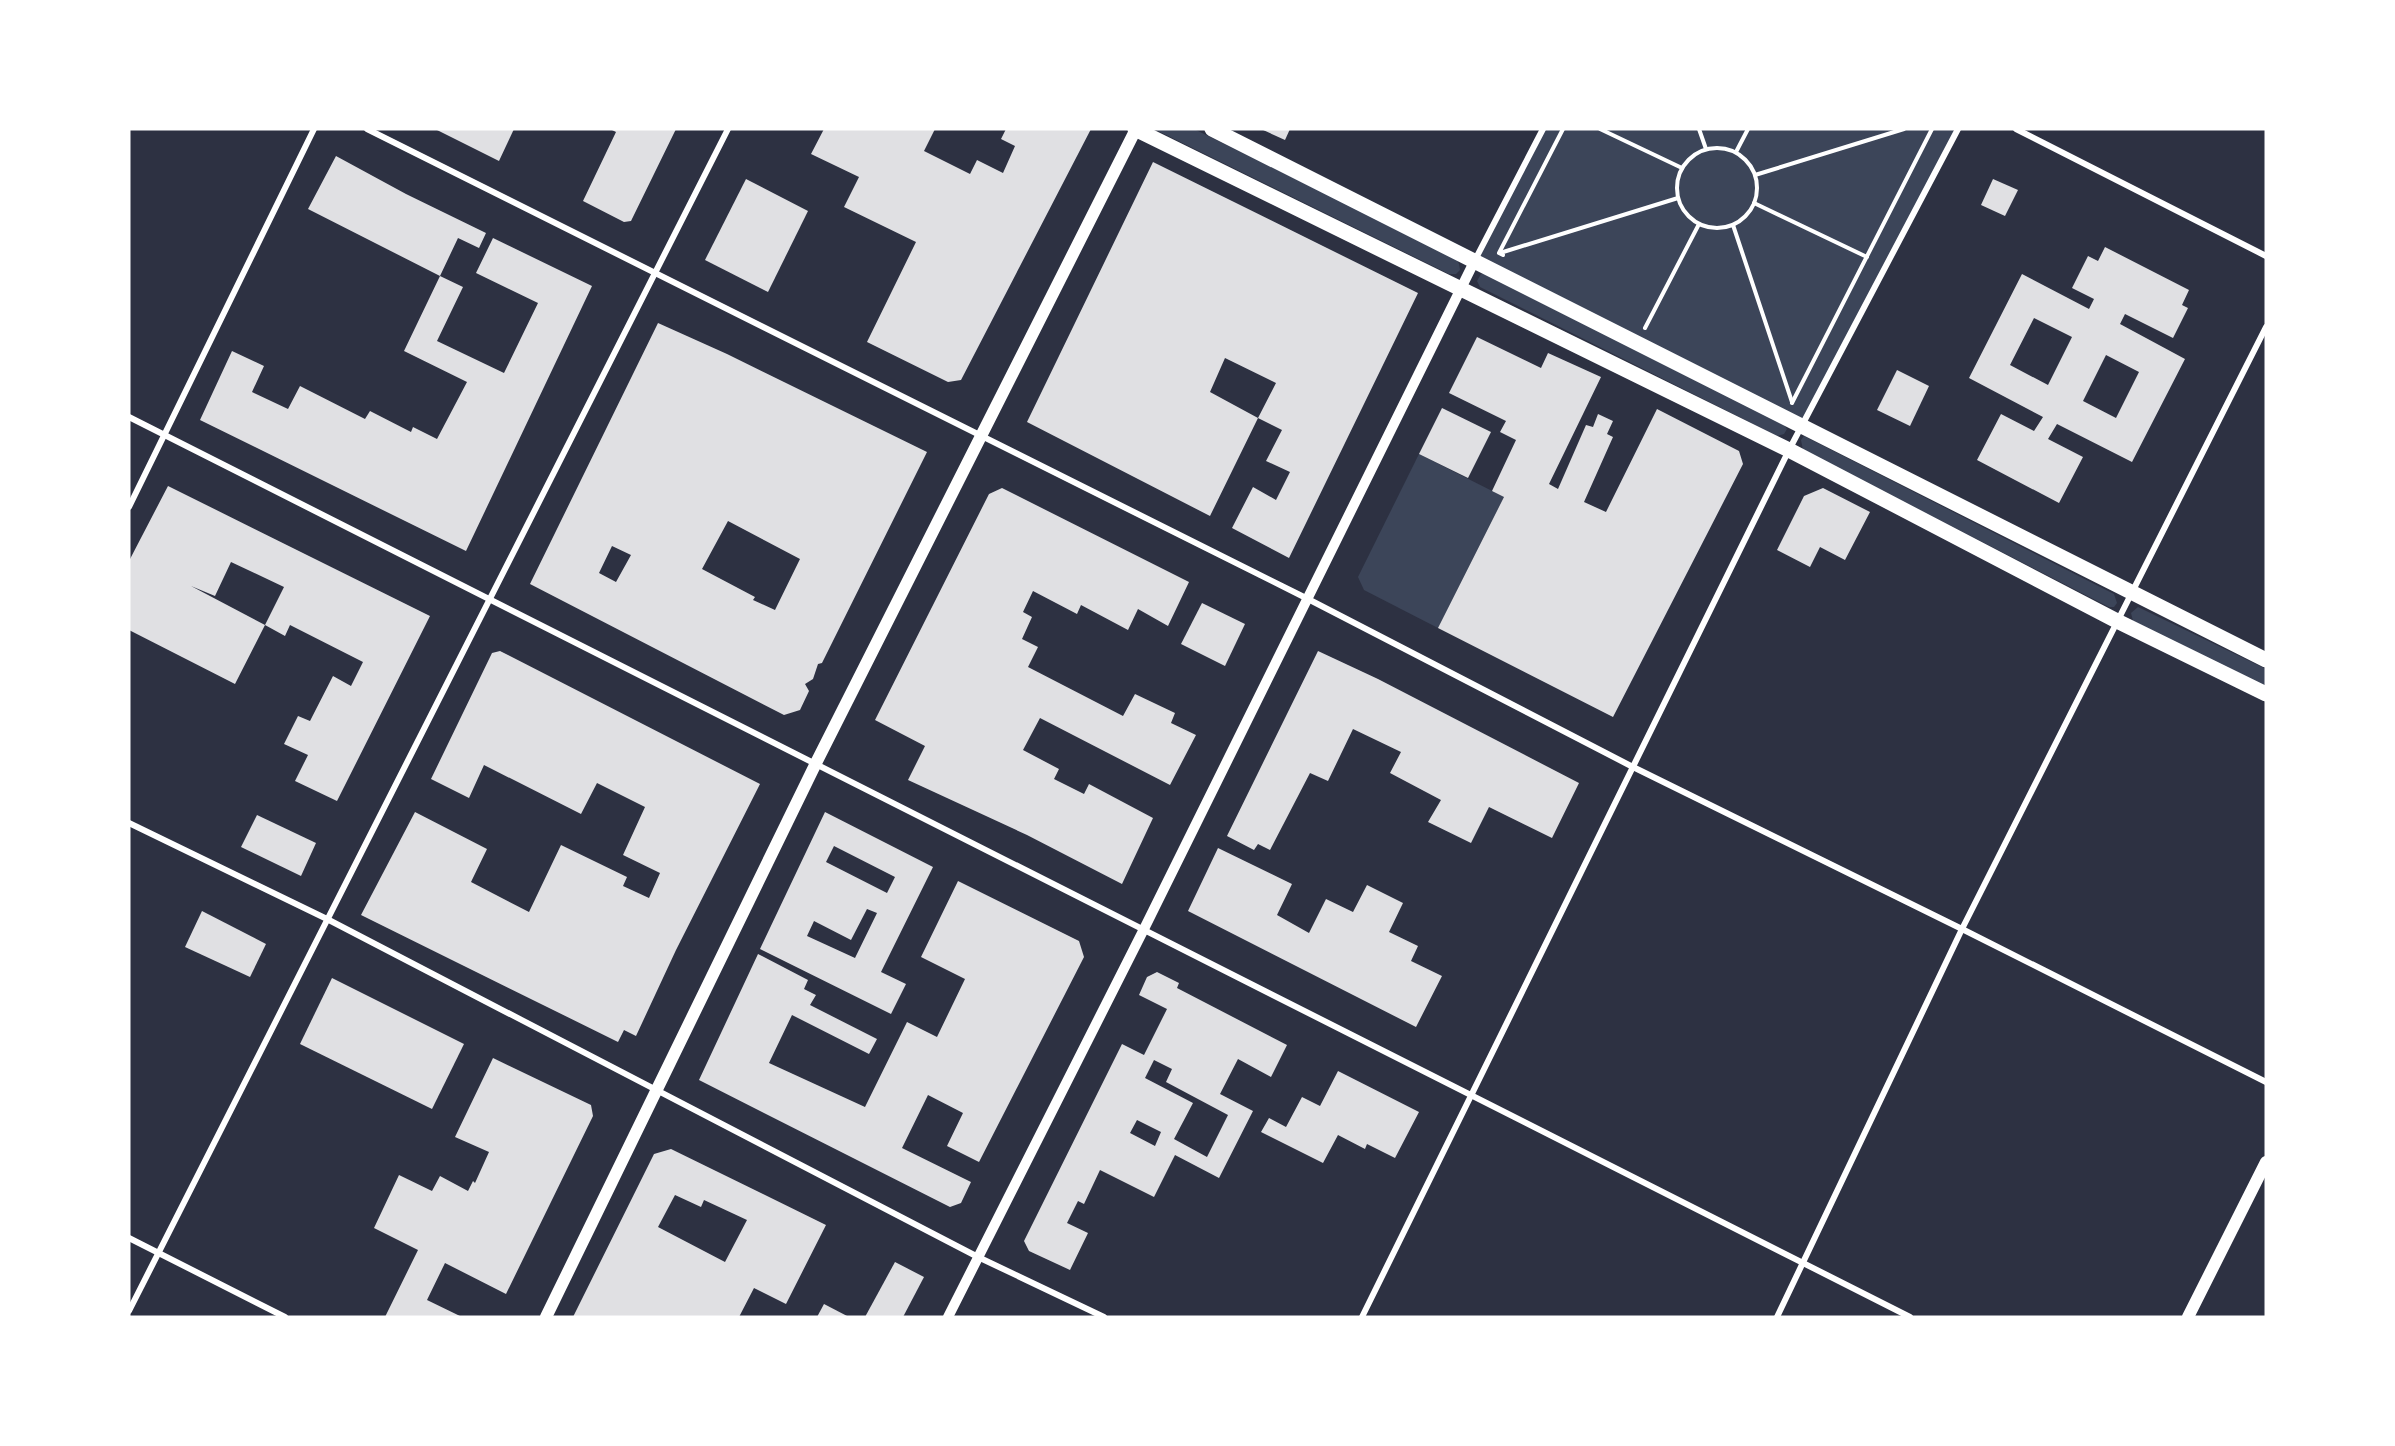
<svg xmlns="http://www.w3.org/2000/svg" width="2395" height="1446" font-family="Raleway,sans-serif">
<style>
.green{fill:#3c4559}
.building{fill:#e0e0e3;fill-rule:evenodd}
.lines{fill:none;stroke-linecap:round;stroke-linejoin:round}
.path{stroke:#fff;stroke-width:4}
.minor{stroke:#fff;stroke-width:6}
.tertiary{stroke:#fff;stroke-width:10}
.secondary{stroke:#fff;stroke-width:12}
.primary{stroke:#fff;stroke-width:15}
</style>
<rect width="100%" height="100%" fill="#2d3142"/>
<g class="green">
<path d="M1154,129H1194L1456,258L1459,264L1460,270L1456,274H1449Z"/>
<path d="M1543,129H1958L1802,426L1475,260Z"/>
<path d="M1481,274H1485L1783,424L1787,429L1784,434L1777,436L1480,287L1477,281Z"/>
<path d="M1804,436L2114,594L2117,603L2114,607H2109L1803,450L1801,440Z"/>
<path d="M1419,454L1504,497L1438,628L1364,590L1358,577Z"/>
<path d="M2138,607L2266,669V687L2133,621L2131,613Z"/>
</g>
<g class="building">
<path d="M435,129H514L499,161Z"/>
<path d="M610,129H676L631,221L624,222L583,201L616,132Z"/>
<path d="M824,129H935L924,151L970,174L977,160L1003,173L1015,146L1001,139L1006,129H1091L961,380L948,382L867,342L916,242L844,207L859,177L811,154Z"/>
<path d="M1261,129H1290L1285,140Z"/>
<path d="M336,156L406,194L486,233L479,248L458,238L440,276L308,209Z"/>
<path d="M1153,162L1418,293L1289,558L1232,528L1253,487L1276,500L1290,472L1266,461L1282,430L1258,418L1210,516L1027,422ZM1225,358L1276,383L1258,418L1210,392Z"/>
<path d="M746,179L808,211L768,292L705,260Z"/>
<path d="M1993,179L2018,190L2005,216L1981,205Z"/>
<path d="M493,238L592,286L466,551L200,420L232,351L264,366L252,392L288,409L300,386L365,419L370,411L411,432L413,427L437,439L467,382L404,351L440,276L463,287L437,341L504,373L538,303L476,273Z"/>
<path d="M2105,247L2189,290L2182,305L2188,308L2173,338L2125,314L2120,324L2185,359L2132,462L2057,424L2048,439L2083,457L2059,503L1977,460L2001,414L2034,431L2043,417L1969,378L2022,274L2089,309L2094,299L2072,288L2088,256L2098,261ZM2034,318L2072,337L2048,385L2010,365ZM2106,355L2139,372L2116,418L2083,401Z"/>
<path d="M658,323L727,354L927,452L822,663L818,664L813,679L805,684L809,691L800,710L784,715L530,584ZM728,521L800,559L775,610L753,600L755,597L702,569ZM612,546L631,555L616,582L599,573Z"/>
<path d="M1477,337L1541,368L1548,353L1601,377L1549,484L1558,489L1586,425L1593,427L1598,414L1613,421L1607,434L1613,437L1584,502L1606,512L1657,409L1739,451L1743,464L1613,717L1438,628L1504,497L1492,491L1516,440L1500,432L1506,421L1449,393Z"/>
<path d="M1897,370L1929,386L1910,426L1877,410Z"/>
<path d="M1442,408L1491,432L1468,478L1419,454Z"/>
<path d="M168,486L430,616L337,801L295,781L308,755L284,744L298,716L310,721L333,676L351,686L363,662L290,625L285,636L265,625L284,587L231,562L215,596L191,586L265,625L235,684L129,630V561Z"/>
<path d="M1002,488L1189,582L1168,626L1138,609L1128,630L1081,605L1077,614L1033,591L1023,612L1032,617L1022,639L1038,647L1028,667L1123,716L1135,694L1175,713L1171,723L1196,735L1170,785L1040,718L1023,750L1059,769L1054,779L1084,794L1089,784L1153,818L1122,884L1027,835L908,780L925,746L875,720L989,494Z"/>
<path d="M1823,488L1870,512L1845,560L1820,547L1810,567L1777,550L1804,496Z"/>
<path d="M1202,603L1245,624L1225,666L1181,644Z"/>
<path d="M500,651L760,784L676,950L636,1036L624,1030L618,1042L361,915L415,812L487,849L471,882L529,912L561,845L627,877L623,886L649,898L660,873L623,855L645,807L597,783L581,814L484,765L469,798L431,779L492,653Z"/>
<path d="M1318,651L1378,679L1579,783L1552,838L1489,807L1471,843L1428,822L1441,800L1390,773L1401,752L1353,729L1328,781L1310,773L1270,850L1258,844L1254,850L1227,836Z"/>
<path d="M825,812L933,867L881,972L906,984L891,1014L760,949ZM834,846L895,877L887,893L826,862ZM867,909L877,913L855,958L807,936L814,921L851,940Z"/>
<path d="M257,815L316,843L301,876L241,847Z"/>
<path d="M1218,848L1292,884L1277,915L1309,933L1326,899L1353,912L1367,885L1403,903L1389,932L1418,946L1411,961L1442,976L1416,1027L1188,911Z"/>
<path d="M958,881L1079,941L1084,957L979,1162L947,1146L963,1113L928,1095L902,1148L971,1182L961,1203L950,1207L699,1080L758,954L808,980L804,989L816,995L810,1005L877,1039L869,1054L792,1015L769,1063L865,1107L907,1022L937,1037L965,979L921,957Z"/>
<path d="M202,911L266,944L250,977L185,947Z"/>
<path d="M1157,972L1179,983L1177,988L1287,1045L1271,1077L1238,1059L1220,1094L1253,1111L1219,1178L1175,1155L1154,1197L1100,1170L1084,1204L1078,1201L1067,1223L1088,1233L1070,1270L1029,1251L1024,1241L1122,1044L1144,1055L1167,1009L1139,995L1147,977ZM1154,1060L1172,1069L1166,1082L1228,1115L1207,1157L1174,1139L1193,1103L1145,1078ZM1137,1120L1161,1132L1155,1146L1130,1133Z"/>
<path d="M332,978L464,1044L432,1109L300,1044Z"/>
<path d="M493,1058L591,1105L593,1116L506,1294L445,1263L427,1300L462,1317H385L418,1250L374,1228L399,1175L432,1191L440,1176L468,1191L473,1181L475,1183L489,1152L455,1137Z"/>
<path d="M1338,1071L1419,1112L1395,1158L1367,1144L1365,1149L1338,1135L1323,1163L1261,1132L1269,1118L1286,1127L1302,1097L1320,1106Z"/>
<path d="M671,1149L826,1225L786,1304L754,1288L739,1317H573L654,1154ZM675,1195L701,1207L704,1200L747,1220L725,1262L658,1227Z"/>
<path d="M895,1262L924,1277L903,1317H865Z"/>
<path d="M824,1304L849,1317H817Z"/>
</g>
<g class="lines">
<g class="path">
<path d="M1600,129L1682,168"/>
<path d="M1699,129L1706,149"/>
<circle cx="1717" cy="188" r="40"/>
<path d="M1736,152L1748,129"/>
<path d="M1755,175L1904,129"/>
<path d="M1754,203L1867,257"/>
<path d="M1733,225L1792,402"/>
<path d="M1500,253L1678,198"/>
<path d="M1503,255L1499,253L1563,129"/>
<path d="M1645,328L1699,224"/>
<path d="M1792,403L1932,129"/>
</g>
<g class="minor">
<path d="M367,129L1308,599L1633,767L1962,929L2266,1082"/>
<path d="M2016,129L2266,256"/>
<path d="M1475,260L1543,129"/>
<path d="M129,417L1910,1317"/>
<path d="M129,507L314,129"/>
<path d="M129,823L327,919L978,1257L1104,1317"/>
<path d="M129,1238L285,1317"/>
<path d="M129,1311L728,129"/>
<path d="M1362,1317L1789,450L1958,129"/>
<path d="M1777,1317L1962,929L2266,327"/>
</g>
<path class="tertiary" d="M948,1317L1144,929L1475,260"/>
<g class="secondary">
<path d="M546,1317L816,763L1136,129"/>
<path d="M2188,1317L2266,1162"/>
</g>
<g class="primary">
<path d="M1135,129L1789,450L2117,621L2266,694"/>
<path d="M1212,129L2266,660"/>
</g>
</g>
<rect width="2395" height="1446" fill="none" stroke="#ffffff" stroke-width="261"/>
</svg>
